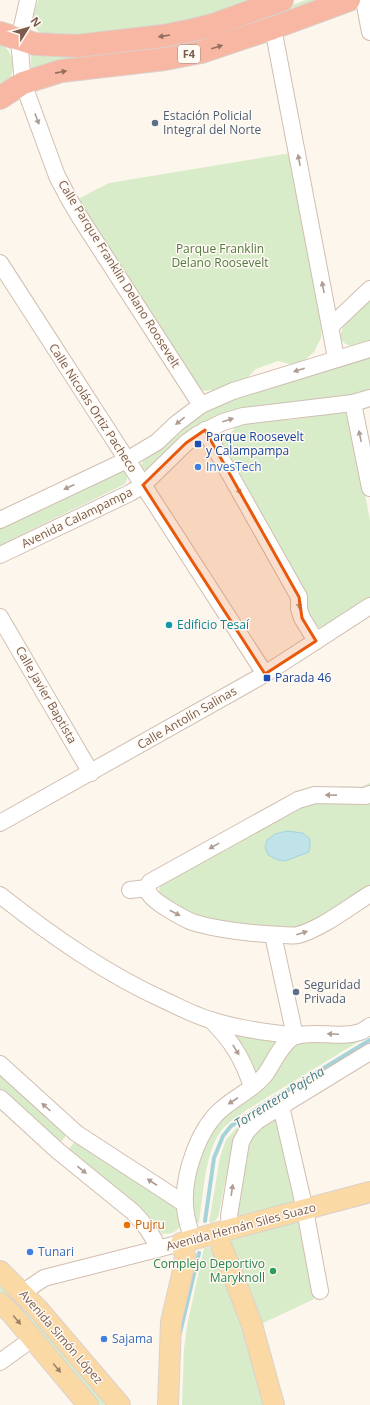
<svg xmlns="http://www.w3.org/2000/svg" width="370" height="1405" font-family="'Open Sans',sans-serif">
<style>
.green{fill:#d8ecc9}
.water{fill:#bfe3e8;stroke:#a5d3da}
.lines{fill:none;stroke-linecap:round;stroke-linejoin:round}
.stream{stroke:#a5d3da;stroke-width:4}
.minor-casing{stroke:#d1beb0;stroke-width:18}
.major-casing{stroke:#dad1cd;stroke-width:22}
.highway-casing{stroke:#dad1cd;stroke-width:24}
.minor{stroke:#fff;stroke-width:16}
.major{stroke:#fbd9a5;stroke-width:20}
.highway{stroke:#f7b7a3;stroke-width:22}
.oneway{fill:#936e5e}
.oneway2{fill:#af9d94}
.oneway3{fill:#a18267}
.marked{fill:#e8590c;fill-opacity:0.2;stroke:#e8590c;stroke-width:3;stroke-linejoin:round}
.service-dot{fill:#5c6f8a;stroke:#fffaf3;stroke-width:1.5}
.transit-dot{fill:#1a4fb4;stroke:#fffaf3;stroke-width:1.5}
.shop-dot{fill:#3f7fe0;stroke:#fffaf3;stroke-width:1.5}
.culture-dot{fill:#0f9aa8;stroke:#fffaf3;stroke-width:1.5}
.food-dot{fill:#e8710a;stroke:#fffaf3;stroke-width:1.5}
.leisure-dot{fill:#2e9e5b;stroke:#fffaf3;stroke-width:1.5}
.labels{text-anchor:middle;stroke-width:3;stroke-linejoin:round;paint-order:stroke}
.shield{fill:#fffaf3;stroke:#a28b7f;stroke-width:1}
.shield-label{font-size:11px;font-weight:bold;fill:#7a5c4d}
.service-label{font-size:12px;fill:#4e5e75;stroke:#fffaf3;text-anchor:start}
.park-label{font-size:12px;fill:#537a41;stroke:#fffaf3}
.street-label{font-size:12px;fill:#7a5c4d;stroke:#fffaf3}
.transit-label{font-size:12px;fill:#164399;stroke:#fffaf3;text-anchor:start}
.shop-label{font-size:12px;fill:#366cbe;stroke:#fffaf3;text-anchor:start}
.culture-label{font-size:12px;fill:#0d838f;stroke:#fffaf3;text-anchor:start}
.food-label{font-size:12px;fill:#c56008;stroke:#fffaf3;text-anchor:start}
.leisure-label{font-size:12px;fill:#27864d;stroke:#fffaf3;text-anchor:end}
.water-label{font-size:13px;font-style:italic;fill:#437c86;stroke:#fffaf3}
</style>
<rect width="100%" height="100%" fill="#fdf6ec"/>
<g class="green">
<path d="M38,0H251L249,2L190,21L139,31L69,38L45,36L38,31L34,26L33,17Z"/>
<path d="M306,0H321L195,43L31,69V54L54,57L134,49L219,31Z"/>
<path d="M0,42C17,57 18,74 0,88Z"/>
<path d="M291,153L322,315L321,338L314,352L305,360L293,365L278,361L256,369L246,379L213,390L204,391L198,387L78,199L109,183Z"/>
<path d="M370,299V343C362,346 354,349 346,344C328,333 362,307 370,299Z"/>
<path d="M370,356V392L310,402L233,410L211,418L195,429L149,469L143,470L141,468C141,457 156,454 164,447C177,436 189,424 204,414C229,398 258,390 286,382C314,373 342,365 370,356Z"/>
<path d="M349,410L370,520V597L323,627L316,628L216,439L230,434L237,425L275,417L283,420H291Z"/>
<path d="M121,471L126,472C128,477 128,481 123,485L0,545V526Z"/>
<path d="M370,783V905L361,895L357,893L341,903L338,908L308,925C303,924 301,927 297,927C291,928 284,928 278,928C251,928 211,920 185,910C176,906 167,899 159,893L160,886L164,882L271,822L333,790L343,786L361,787Z"/>
<path d="M228,1030L275,1040V1044L262,1065L255,1074Z"/>
<path d="M366,1037L245,1111C237,1117 228,1122 221,1131C205,1152 203,1196 199,1223L194,1221L192,1210L193,1180L202,1152L215,1126L289,1046L299,1040Z"/>
<path d="M0,1072L65,1134V1137L59,1144L56,1143L0,1090Z"/>
<path d="M273,1119L278,1120L295,1202L235,1218L246,1153C252,1136 258,1129 273,1119Z"/>
<path d="M240,1124L234,1140L218,1217L215,1221L209,1223L220,1157L226,1140Z"/>
<path d="M79,1141L178,1207L183,1223C177,1231 174,1234 163,1234L70,1153L69,1149L74,1142Z"/>
<path d="M299,1220L314,1299L259,1325L229,1243L234,1238Z"/>
<path d="M209,1247L224,1269L267,1405H182L184,1349L187,1326L204,1248Z"/>
<path d="M0,1284L44,1331L108,1405H99L79,1380L0,1293Z"/>
</g>
<path class="water" d="M287,831L303,833L310,839V846L309,852L285,861L278,860L268,855L265,847L267,840L275,834Z"/>
<g class="lines">
<g class="stream">
<path d="M205,1221L214,1158L223,1136L231,1126L258,1108L370,1040"/>
<path d="M180,1333L199,1253"/>
</g>
<defs>
<g id="minor">
<path d="M28,0L19,40L23,83L57,176L69,199L79,216L201,405"/>
<path d="M364,0L370,32"/>
<path d="M273,28L336,358"/>
<path d="M0,263L265,674"/>
<path d="M331,326L370,289"/>
<path d="M353,403L370,488"/>
<path d="M205,430L299,597V609L302,618L316,641"/>
<path d="M0,520L127,460L157,442L176,424L201,405L233,391L370,349"/>
<path d="M0,555L130,493L143,485L186,443L197,435L223,422L243,416L353,403L370,398"/>
<path d="M0,617L91,773"/>
<path d="M370,794L366,796L315,795L298,800L150,882C148,886 146,889 149,893C153,902 183,918 192,922C217,930 256,934 283,935C288,935 294,936 298,935C321,929 349,907 370,894"/>
<path d="M0,823L265,674L370,606"/>
<path d="M130,890L147,888"/>
<path d="M0,895C52,936 106,974 166,1001C181,1008 196,1016 211,1020C238,1029 267,1032 295,1036L273,935"/>
<path d="M211,1020C232,1041 243,1059 252,1087"/>
<path d="M0,1064L76,1133L185,1204"/>
<path d="M0,1098L58,1151L133,1212C144,1224 153,1234 158,1249"/>
<path d="M281,1106L305,1210L320,1291"/>
<path d="M231,1229L229,1216L241,1142L247,1131L257,1121L370,1052"/>
<path d="M193,1240C189,1228 185,1217 185,1204C183,1174 199,1127 223,1108C237,1096 252,1090 264,1076C273,1065 282,1040 296,1036C316,1030 339,1039 360,1032C363,1031 367,1028 370,1026"/>
<path d="M22,1293L44,1278L181,1243"/>
<path d="M0,1362L32,1339"/>
</g>
<g id="major">
<path d="M216,1233L230,1267L252,1325L274,1405"/>
<path d="M0,1271L38,1309L120,1405"/>
<path d="M0,1303L11,1313L88,1405"/>
<path d="M168,1405L171,1322L184,1266L185,1255L181,1243L231,1229L370,1192"/>
</g>
<g id="highway">
<path d="M0,33L35,44L77,46L163,36L193,30L213,25L282,0"/>
<path d="M0,98L23,83L61,71L165,59L201,52L273,28L349,0"/>
</g>
</defs>
<use href="#minor" class="minor-casing"/>
<use href="#major" class="major-casing"/>
<use href="#highway" class="highway-casing"/>
<use href="#minor" class="minor"/>
<use href="#major" class="major"/>
<use href="#highway" class="highway"/>
</g>
<defs><path id="oneway-solid" d="M-6-.8H1V-3.2L6.5 0L1 3.2V.8H-6Z"/></defs>
<g class="oneway">
<use href="#oneway-solid" transform="translate(164 36) rotate(171)"/>
<use href="#oneway-solid" transform="translate(217 47) rotate(-17)"/>
<use href="#oneway-solid" transform="translate(61 72) rotate(-11)"/>
</g>
<g class="oneway2">
<use href="#oneway-solid" transform="translate(37 119) rotate(70)"/>
<use href="#oneway-solid" transform="translate(299 160) rotate(-101)"/>
<use href="#oneway-solid" transform="translate(323 287) rotate(-101)"/>
<use href="#oneway-solid" transform="translate(299 370) rotate(163)"/>
<use href="#oneway-solid" transform="translate(228 420) rotate(-17)"/>
<use href="#oneway-solid" transform="translate(180 421) rotate(141)"/>
<use href="#oneway-solid" transform="translate(360 436) rotate(-102)"/>
<use href="#oneway-solid" transform="translate(69 487) rotate(155)"/>
<use href="#oneway-solid" transform="translate(238 489) rotate(61)"/>
<use href="#oneway-solid" transform="translate(299 603) rotate(89)"/>
<use href="#oneway-solid" transform="translate(331 795) rotate(-179)"/>
<use href="#oneway-solid" transform="translate(214 846) rotate(151)"/>
<use href="#oneway-solid" transform="translate(175 913) rotate(28)"/>
<use href="#oneway-solid" transform="translate(302 933) rotate(-18)"/>
<use href="#oneway-solid" transform="translate(333 1034) rotate(-178)"/>
<use href="#oneway-solid" transform="translate(236 1050) rotate(58)"/>
<use href="#oneway-solid" transform="translate(233 1101) rotate(147)"/>
<use href="#oneway-solid" transform="translate(46 1107) rotate(-138)"/>
<use href="#oneway-solid" transform="translate(82 1170) rotate(39)"/>
<use href="#oneway-solid" transform="translate(152 1182) rotate(-147)"/>
<use href="#oneway-solid" transform="translate(232 1190) rotate(-82)"/>
</g>
<g class="oneway3">
<use href="#oneway-solid" transform="translate(17 1320) rotate(50)"/>
<use href="#oneway-solid" transform="translate(57 1368) rotate(50)"/>
</g>
<path class="marked" d="M205,430L299,597L302,618L316,641L265,674L143,485L186,443Z"/>
<g class="service-dot">
<circle cx="155" cy="123" r="4"/>
<circle cx="296" cy="992" r="4"/>
</g>
<g class="transit-dot">
<rect x="194" y="440" width="8" height="8" rx="2"/>
<rect x="263" y="674" width="8" height="8" rx="2"/>
</g>
<g class="shop-dot">
<circle cx="198" cy="467" r="4"/>
<circle cx="30" cy="1252" r="4"/>
<circle cx="104" cy="1339" r="4"/>
</g>
<circle class="culture-dot" cx="169" cy="625" r="4"/>
<circle class="food-dot" cx="127" cy="1225" r="4"/>
<circle class="leisure-dot" cx="273" cy="1271" r="4"/>
<g class="labels">
<rect class="shield" x="178" y="45" width="22" height="18" rx="3"/>
<g class="shield-label">
<text x="189" y="58">F4</text>
</g>
<g class="service-label">
<text x="163" y="120">Estación Policial<tspan x="163" dy="14">Integral del Norte</tspan></text>
<text x="304" y="989">Seguridad<tspan x="304" dy="14">Privada</tspan></text>
</g>
<g class="park-label">
<text x="220" y="253">Parque Franklin<tspan x="220" dy="14">Delano Roosevelt</tspan></text>
</g>
<g class="street-label">
<text transform="translate(119 274) rotate(58)" y="4">Calle Parque Franklin Delano Roosevelt</text>
<text transform="translate(93 408) rotate(57)" y="4">Calle Nicolás Ortiz Pacheco</text>
<text transform="translate(77 518) rotate(-26)" y="4">Avenida Calampampa</text>
<text transform="translate(46 695) rotate(60)" y="4">Calle Javier Baptista</text>
<text transform="translate(187 718) rotate(-30)" y="4">Calle Antolín Salinas</text>
<text transform="translate(241 1227) rotate(-15)" y="4">Avenida Hernán Siles Suazo</text>
<text transform="translate(61 1337) rotate(49)" y="4">Avenida Simón López</text>
</g>
<g class="transit-label">
<text x="206" y="441">Parque Roosevelt<tspan x="206" dy="14">y Calampampa</tspan></text>
<text x="275" y="682">Parada 46</text>
</g>
<g class="shop-label">
<text x="206" y="471">InvesTech</text>
<text x="38" y="1256">Tunari</text>
<text x="112" y="1343">Sajama</text>
</g>
<g class="culture-label">
<text x="177" y="629">Edificio Tesaí</text>
</g>
<g class="food-label">
<text x="135" y="1229">Pujru</text>
</g>
<g class="leisure-label">
<text x="265" y="1268">Complejo Deportivo<tspan x="265" dy="14">Maryknoll</tspan></text>
</g>
<g class="water-label">
<text transform="translate(279 1097) rotate(-32)" y="5">Torrentera Pajcha</text>
</g>
</g>
<g transform="translate(28 28) rotate(53)" stroke="#fffaf3" stroke-width="3" paint-order="stroke">
<path d="M0-3L7 15L0 10L-7 15Z" fill="#7a5c4d"/>
<text y="-6" font-size="11" font-weight="bold" text-anchor="middle" fill="#7a5c4d">N</text>
</g>
</svg>
